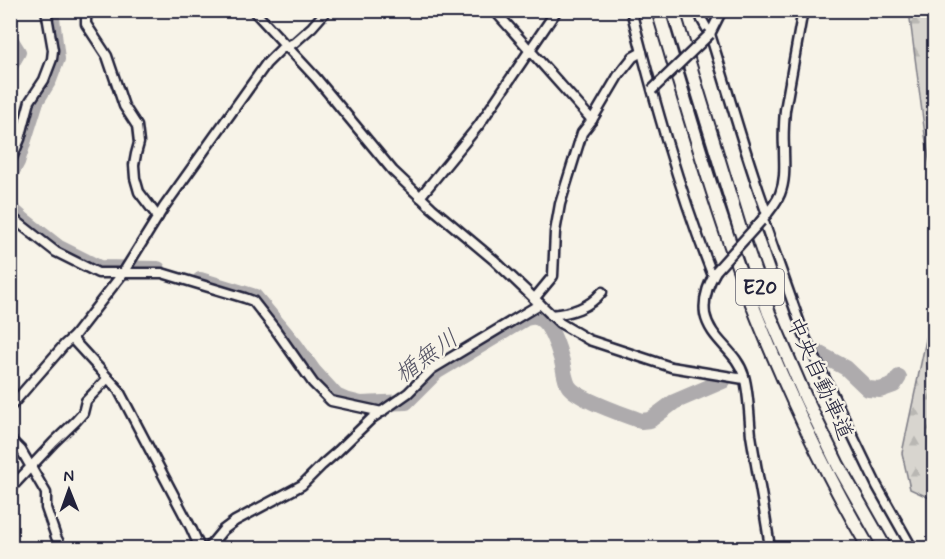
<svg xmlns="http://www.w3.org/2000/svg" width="945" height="559" font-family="Mynerve,'Klee One',sans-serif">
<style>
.forest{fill:url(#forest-firs);stroke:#7d7c85;stroke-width:1.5}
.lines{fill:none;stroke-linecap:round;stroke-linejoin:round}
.river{stroke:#aeabad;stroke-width:16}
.minor-casing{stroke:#22223b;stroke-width:13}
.highway-casing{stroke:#22223b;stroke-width:16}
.minor{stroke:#f7f3e8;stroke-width:8}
.highway{stroke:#f7f3e8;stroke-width:12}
.minor-bridge-casing{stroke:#22223b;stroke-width:13;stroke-linecap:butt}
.minor-bridge{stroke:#f7f3e8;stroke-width:8}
.labels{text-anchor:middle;stroke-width:5;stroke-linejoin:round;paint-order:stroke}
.shield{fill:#f7f3e8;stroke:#62616f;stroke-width:1.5}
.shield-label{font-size:21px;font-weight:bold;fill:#22223b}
.street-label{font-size:22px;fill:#22223b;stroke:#f7f3e8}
.water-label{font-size:24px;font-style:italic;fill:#535263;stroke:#f7f3e8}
</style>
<defs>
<pattern id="forest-firs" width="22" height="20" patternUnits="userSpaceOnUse" patternTransform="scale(1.5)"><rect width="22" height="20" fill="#d8d5cf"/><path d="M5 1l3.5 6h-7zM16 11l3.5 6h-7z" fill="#b9b7b3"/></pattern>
</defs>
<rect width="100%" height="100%" fill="#f7f3e8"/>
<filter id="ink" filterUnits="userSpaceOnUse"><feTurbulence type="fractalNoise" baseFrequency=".0167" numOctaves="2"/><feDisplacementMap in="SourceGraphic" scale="12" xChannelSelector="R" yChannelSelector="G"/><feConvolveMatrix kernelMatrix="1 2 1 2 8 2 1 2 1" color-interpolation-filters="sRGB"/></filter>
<g filter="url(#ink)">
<g class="forest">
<path d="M909,11H934V188L925,135Z"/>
<path d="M934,302V500L910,489L902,453Z"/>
</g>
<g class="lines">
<g class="river">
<path d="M10,39L18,52L10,66"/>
<path d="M10,175L17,162L36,101L49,80L57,59L51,10"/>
<path d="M10,208L22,219L59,248L99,268L158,269"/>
<path d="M200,280L255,297L295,345L314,372L336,396L345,400L361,404L406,402L436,372L526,318C530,317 535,316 539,318C550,323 558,347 561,358C564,367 564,377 568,385C574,398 626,415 641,421L650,420L674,402L723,381"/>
<path d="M818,353L846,368L868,389L880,390L894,385L899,377"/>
</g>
<defs>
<g id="minor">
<path d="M88,10L86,19V24L107,56L124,106L137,126L139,143L136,154L134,165L135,178L139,192L158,217"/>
<path d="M253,10L316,78L393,171L432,208L494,260L560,323L589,340L671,367L744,379"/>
<path d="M494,10L592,120"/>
<path d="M631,10C654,100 679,190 713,276"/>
<path d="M699,10L702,20L710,34C729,94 745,155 767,214"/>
<path d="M710,34L722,10"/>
<path d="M10,163L20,139L30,101L44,80L52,59L53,50L46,10"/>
<path d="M420,197L479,125L557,10"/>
<path d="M10,216L56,252L98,273H162L245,298L253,301L275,329L313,383L331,401L382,412"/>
<path d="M763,219L804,335L877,486L912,548"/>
<path d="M761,221C768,213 776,204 780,194C786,179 784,163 784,148C783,135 784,122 785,110L803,10"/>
<path d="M716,271C708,284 703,299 705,314C710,340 737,351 744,376C749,394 749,416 751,435C757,473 765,511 770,548"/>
<path d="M534,299L553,276L555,232L560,204L582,133L592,120L618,76L633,57L642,52"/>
<path d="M551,315C571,313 589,308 602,292"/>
<path d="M10,407L65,344L74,336"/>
<path d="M10,439L21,450L46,493V508L56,537L62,548"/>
<path d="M10,489L54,442L76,421L83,413L86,401L107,379"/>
<path d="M200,548L191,528L118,389L74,341V336L123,273L164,207L266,64L281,49L294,43L312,27L327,10"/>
<path d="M208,548L223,530L235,521L302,485L322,465L338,451L371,419L408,393L432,369L540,304"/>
</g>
<g id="highway">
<path d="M658,10C689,114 718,219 758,319C790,398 826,475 869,548"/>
<path d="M673,10L740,229L769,313L806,399L838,465L885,548"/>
</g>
</defs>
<use href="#minor" class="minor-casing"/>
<use href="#highway" class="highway-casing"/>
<use href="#minor" class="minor"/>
<use href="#highway" class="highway"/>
<defs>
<g id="minor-bridge">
<path d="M652,90L710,34"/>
<path d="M716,271L761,221"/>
</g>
</defs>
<use href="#minor-bridge" class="minor-bridge-casing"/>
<use href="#minor-bridge" class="minor-bridge"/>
</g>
</g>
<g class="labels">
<rect class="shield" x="736" y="269" width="48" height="36" rx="4.5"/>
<g class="shield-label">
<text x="760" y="294">E20</text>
</g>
<g class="street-label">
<text transform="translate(821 378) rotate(66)" y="8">中央自動車道</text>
</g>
<g class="water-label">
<text transform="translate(426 356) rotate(-36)" y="8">楯無川</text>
</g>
</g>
<rect width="945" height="559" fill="none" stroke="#f7f3e8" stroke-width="36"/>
<rect x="18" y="18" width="909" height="523" fill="none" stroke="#22223b" stroke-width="2" filter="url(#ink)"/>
<g transform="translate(69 490) rotate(359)" stroke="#f7f3e8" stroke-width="4.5" paint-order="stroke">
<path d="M0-4.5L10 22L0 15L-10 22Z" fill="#22223b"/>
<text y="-9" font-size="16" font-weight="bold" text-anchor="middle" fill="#22223b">N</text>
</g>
</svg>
